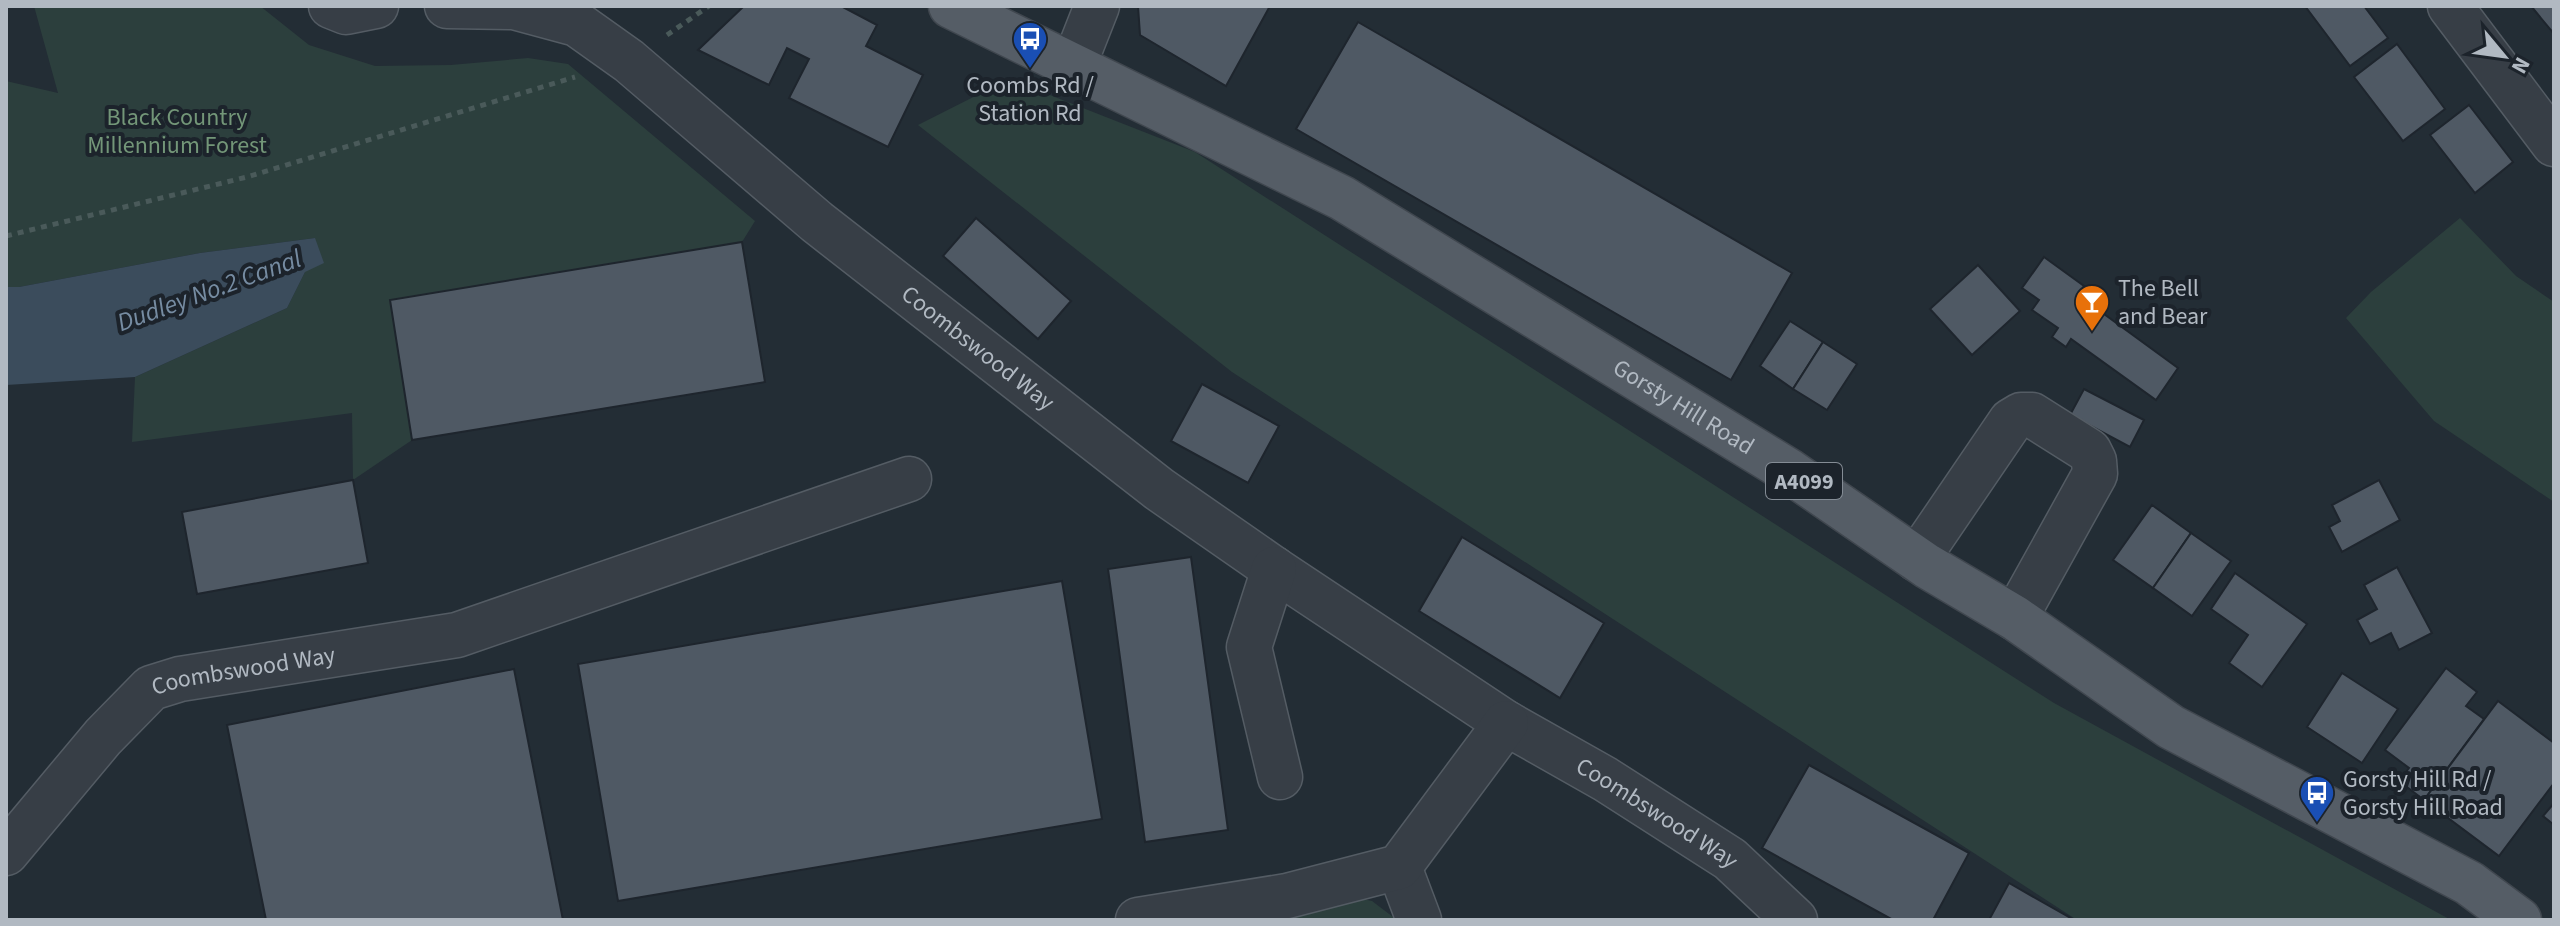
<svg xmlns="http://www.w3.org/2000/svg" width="2560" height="926" font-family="'Source Sans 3',sans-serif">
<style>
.green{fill:#2c3f3d}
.water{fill:#3b4c5c}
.building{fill:#4f5964;stroke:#1e252d;stroke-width:2}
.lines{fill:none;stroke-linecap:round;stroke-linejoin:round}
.minor-casing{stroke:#545c64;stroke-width:47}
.major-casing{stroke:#40474f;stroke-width:47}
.path{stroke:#4a5a5a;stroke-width:5;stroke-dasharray:6 6;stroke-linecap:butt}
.minor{stroke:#373e46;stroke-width:44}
.major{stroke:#555d66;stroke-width:44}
.labels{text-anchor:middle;stroke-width:8;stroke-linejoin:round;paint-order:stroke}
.shield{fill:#1c232b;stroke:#848c95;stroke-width:2}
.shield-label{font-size:22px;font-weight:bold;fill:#b1b9c2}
.poi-label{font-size:24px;fill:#b1b9c2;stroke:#1c232b;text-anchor:start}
.park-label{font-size:24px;fill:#739678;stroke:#1c232b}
.street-label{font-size:24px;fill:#b1b9c2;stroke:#1c232b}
.water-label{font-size:26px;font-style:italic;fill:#768ca2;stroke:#1c232b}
</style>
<rect width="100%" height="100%" fill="#232d35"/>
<g class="green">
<path d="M34,6H260L309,45L375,66L451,65L528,58L568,64L755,221L742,242L390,300L412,440L353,480L352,413L132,442L135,377L287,308L305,272L315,238L200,253L19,287H6V81L58,93Z"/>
<path d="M1009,79L1195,152L2054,703L2451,920H2077L1232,372L918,125Z"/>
<path d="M2460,218L2516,276L2554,302V502L2434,421L2346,318L2371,292Z"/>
<path d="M1349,896L1372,901L1397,920H1242Z"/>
</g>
<path class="water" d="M315,238L324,263L305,272L287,308L135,377L6,385V287H19L200,253Z"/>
<g class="building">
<path d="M744,6H841L877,25L866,46L923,75L888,147L789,98L809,59L787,48L769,85L698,50Z"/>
<path d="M1138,6H1270L1226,86L1140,35Z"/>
<path d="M2305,6H2364L2388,38L2350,66Z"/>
<path d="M2531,6H2554V34Z"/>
<path d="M1358,22L1792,273L1731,380L1296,129Z"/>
<path d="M2397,44L2445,109L2403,141L2354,77Z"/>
<path d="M2469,105L2513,162L2475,193L2430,135Z"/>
<path d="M976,218L1071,301L1038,339L943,256Z"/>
<path d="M742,242L765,382L412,440L390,300Z"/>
<path d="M2044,257L2084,286L2078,295L2178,368L2156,400L2071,339L2066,347L2052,337L2058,328L2032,310L2039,300L2022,288Z"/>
<path d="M1978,265L2020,311L1972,355L1930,309Z"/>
<path d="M1790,321L1823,342L1793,389L1760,366Z"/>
<path d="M1823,342L1857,364L1827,410L1793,389Z"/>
<path d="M1202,384L1279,426L1248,483L1171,441Z"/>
<path d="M2084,389L2144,420L2130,447L2070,415Z"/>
<path d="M353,480L368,563L197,594L182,512Z"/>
<path d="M2379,480L2400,520L2342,552L2329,527L2340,521L2332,505Z"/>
<path d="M2152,505L2191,533L2153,588L2113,560Z"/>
<path d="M2191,533L2231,561L2192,616L2153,588Z"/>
<path d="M1462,537L1604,623L1560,698L1419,611Z"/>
<path d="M1191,557L1228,830L1145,842L1108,569Z"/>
<path d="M2397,567L2432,633L2399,650L2391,633L2370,644L2357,620L2377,609L2364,585Z"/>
<path d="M2235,573L2307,624L2262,687L2229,663L2248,635L2211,609Z"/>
<path d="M1062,581L1102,819L618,901L578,664Z"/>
<path d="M2446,668L2477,692L2466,706L2484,719L2424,800L2399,781L2409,768L2385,750Z"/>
<path d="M514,669L563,920H266L227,725Z"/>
<path d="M2342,673L2398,709L2362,763L2307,727Z"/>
<path d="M2498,701L2554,743V783L2499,856L2424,800Z"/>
<path d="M1809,765L1969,853L1933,920H1893L1762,848Z"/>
<path d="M2554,803V825L2543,816Z"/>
<path d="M2009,883L2074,920H1989Z"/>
</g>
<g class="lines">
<defs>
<g id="minor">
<path d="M331,6L346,12L376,6"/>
<path id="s1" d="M447,6L514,7L577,24L629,61L817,222L1159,489L1274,569L1506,723L1605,779L1730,859L1795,920"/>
<path d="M2450,6L2554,144"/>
<path d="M1073,67L1097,6"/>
<path d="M1917,559L2011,421L2021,415H2032L2089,451L2094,461L2095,474L2015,618"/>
<path d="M1274,569L1249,647L1280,777"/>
<path id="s2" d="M6,853L103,737L151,688L180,679L457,635L909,479"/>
<path d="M1399,867L1419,920"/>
<path d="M1138,920L1287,896L1399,867L1506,723"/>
</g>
<g id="major">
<path id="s3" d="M951,6L1342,198L1789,471L1927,566L2015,618L2171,727L2469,883L2519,920"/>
</g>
</defs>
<use href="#minor" class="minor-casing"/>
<use href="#major" class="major-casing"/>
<g class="path">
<path d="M667,35L709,6"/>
<path d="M6,236L247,177L575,77"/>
</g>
<use href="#minor" class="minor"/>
<use href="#major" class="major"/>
</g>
<defs>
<symbol id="bus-pin" viewBox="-11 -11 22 30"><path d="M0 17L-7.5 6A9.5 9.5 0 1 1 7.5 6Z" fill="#1a4fb4" stroke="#1c232b"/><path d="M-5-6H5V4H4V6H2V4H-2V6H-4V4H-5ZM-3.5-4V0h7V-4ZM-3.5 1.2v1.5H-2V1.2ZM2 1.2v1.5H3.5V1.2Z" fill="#fff"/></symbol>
<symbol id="bar-pin" viewBox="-11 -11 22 30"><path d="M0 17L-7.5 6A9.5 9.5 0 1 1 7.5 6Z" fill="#e8710a" stroke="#1c232b"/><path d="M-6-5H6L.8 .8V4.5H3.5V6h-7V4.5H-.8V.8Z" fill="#fff"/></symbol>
</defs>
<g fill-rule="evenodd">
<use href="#bus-pin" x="1010" y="19" width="40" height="54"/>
<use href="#bar-pin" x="2072" y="282" width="40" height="54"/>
<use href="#bus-pin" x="2297" y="773" width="40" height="54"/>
</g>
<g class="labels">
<rect class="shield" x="1766" y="463" width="76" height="36" rx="6"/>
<g class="shield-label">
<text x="1804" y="489">A4099</text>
</g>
<g class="poi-label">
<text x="1030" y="93" text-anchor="middle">Coombs Rd /<tspan x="1030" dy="28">Station Rd</tspan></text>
<text x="2118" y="296">The Bell<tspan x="2118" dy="28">and Bear</tspan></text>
<text x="2343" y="787">Gorsty Hill Rd /<tspan x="2343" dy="28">Gorsty Hill Road</tspan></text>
</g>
<g class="park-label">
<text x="177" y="125">Black Country<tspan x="177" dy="28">Millennium Forest</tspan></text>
</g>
<g class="street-label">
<text dy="8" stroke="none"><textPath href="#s1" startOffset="648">Coombswood Way</textPath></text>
<text dy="8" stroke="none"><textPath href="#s3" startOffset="836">Gorsty Hill Road</textPath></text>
<text dy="8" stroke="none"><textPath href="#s2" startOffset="314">Coombswood Way</textPath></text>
<text dy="8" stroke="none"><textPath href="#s1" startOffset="1472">Coombswood Way</textPath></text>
</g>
<g class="water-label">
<text transform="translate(209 290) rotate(-20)" y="9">Dudley No.2 Canal</text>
</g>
</g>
<rect width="2560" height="926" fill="none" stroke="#b1b9c2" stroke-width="16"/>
<g transform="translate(2504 56) rotate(119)" stroke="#1c232b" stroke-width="6" paint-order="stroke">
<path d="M0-6L14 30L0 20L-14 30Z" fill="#b1b9c2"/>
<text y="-12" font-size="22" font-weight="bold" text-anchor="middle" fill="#b1b9c2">N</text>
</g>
</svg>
